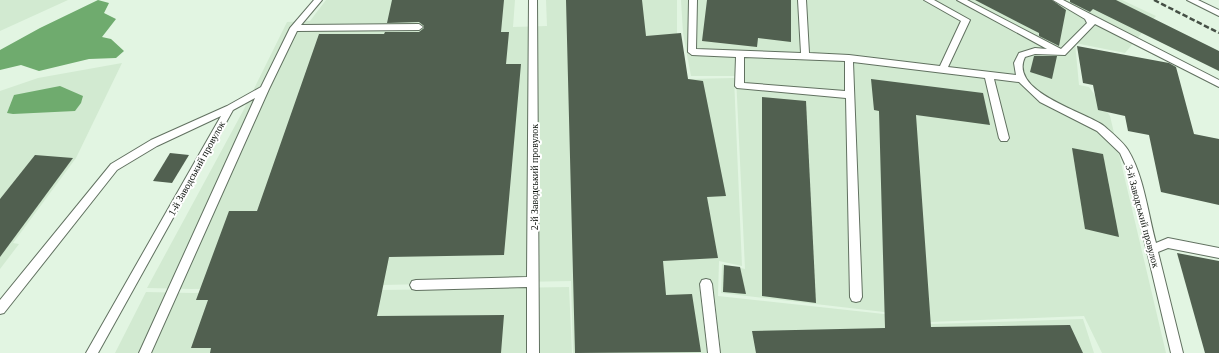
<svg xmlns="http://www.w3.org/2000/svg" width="1219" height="353" font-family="Georgia,serif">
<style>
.built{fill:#d2ead1}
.water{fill:#6fab6e}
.building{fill:#516050}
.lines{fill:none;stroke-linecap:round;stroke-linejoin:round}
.service-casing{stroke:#617160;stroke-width:2}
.service{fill:#fff;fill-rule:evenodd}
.rail{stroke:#454f45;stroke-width:2.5;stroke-dasharray:5.5 2.5;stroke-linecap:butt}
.labels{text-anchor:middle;stroke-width:4;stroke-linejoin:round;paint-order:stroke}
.street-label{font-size:10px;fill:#080e08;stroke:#fff}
</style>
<rect width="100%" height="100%" fill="#e2f5e2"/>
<g class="built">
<path d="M0,0H68L0,31Z"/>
<path d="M326,0H515L513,27L547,26L546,0H677V38L688,79L734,78L742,266L719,261L718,296L884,314L931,324L1083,319L1094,353H573L571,281L192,289L147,288L243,111L287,22L310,21Z"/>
<path d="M681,0H1122L1156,16L1125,53L1075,43L1079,85L1089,87L1110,116L1166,353H1102L1084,316L930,322L884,312L721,293L722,264L745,269L736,76H691L683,33Z"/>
<path d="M122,63L76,158L13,243L19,244L0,269V91L38,78Z"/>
<path d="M569,287L572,353H115L146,292L192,293Z"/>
</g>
<g class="water">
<path d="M98,0L109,3L104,13L116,19L102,37L111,39L124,51L116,58L89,59L39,71L21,65L0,70V50L40,28Z"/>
<path d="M60,86L83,96L81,103L75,111L13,114L7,113L14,95Z"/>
</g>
<g class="building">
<path d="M392,0H504L501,32H509L506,64H521L504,255L389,257L377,316L504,315L501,353H210L211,348H191L208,300H196L229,211H257L319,34H384L385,32H419L424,28V26L419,22L387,23Z"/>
<path d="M566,0H642L646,36L681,33L688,79L703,81L726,196L707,197L718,258L663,261L666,295L692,294L701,352L575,353Z"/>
<path d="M707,0H791V42L758,38L757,47L702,41Z"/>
<path d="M975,0H1052L1066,10L1059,46L1039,36V33Z"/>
<path d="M1070,0H1116L1219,51V71L1093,9L1090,12L1070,2Z"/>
<path d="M1077,46L1169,63L1176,67L1194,134L1219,139V205L1161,192L1149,135L1128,131L1125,116L1098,110L1093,85L1083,83Z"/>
<path d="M1034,56H1057L1052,79L1030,72Z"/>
<path d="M871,79L983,93L990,125L916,115L931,327L1070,325L1083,353H756L752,331L885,328L879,111L874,110Z"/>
<path d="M762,97L806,101L816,303L762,296Z"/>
<path d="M1072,148L1103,154L1119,237L1085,229Z"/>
<path d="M170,153L189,155L172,183L153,181Z"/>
<path d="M35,155L73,158L0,257V199Z"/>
<path d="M1177,253L1219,261V353H1205Z"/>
<path d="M724,265L740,267L746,294L723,292Z"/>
</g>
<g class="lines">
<defs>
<g id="service">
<path d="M314,0H322L301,25L419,24L423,27L419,30L297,31L269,89L151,353H139L255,98L233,110L98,353H86L221,116L157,146L117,170L4,313L0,314V300L111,164L151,140L227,106L261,87L290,28Z"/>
<path d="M529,0H537L539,353H527V287L416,290L412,289L410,285L412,281L416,280L527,277Z"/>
<path d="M689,0H697L696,49L801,53L798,0H806L809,53L849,55L940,66L961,21L924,0H934L970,20L948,67L1016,75L1014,63L1019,53L1035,48L1047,49L957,0H967L1061,49L1087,23L1085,19L1053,0H1063L1219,80V87L1095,24L1065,55L1035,54L1025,57C1008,92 1086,112 1104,126C1112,133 1123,142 1128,150C1144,176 1148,214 1156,243L1168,238L1219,248V258L1168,248L1158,252L1183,353H1171L1128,171L1120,153L1097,131L1040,102L1019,82L994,79L1009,138L1007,141H1001L999,138L985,78L853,62L862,297L860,301L856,302L852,301L850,297L846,98L737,88L735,86L736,57L692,55L688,52ZM744,57L845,61V91L744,83Z"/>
<path d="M1187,0H1198L1219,10V16Z"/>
<path d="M706,279L710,280L712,284L720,353H708L700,284L702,280Z"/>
</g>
</defs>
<use href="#service" class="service-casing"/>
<use href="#service" class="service"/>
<path class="rail" d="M1154,0L1219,33"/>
</g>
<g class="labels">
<g class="street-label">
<text transform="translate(196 168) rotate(-61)" y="4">1-й Заводський провулок</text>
<text transform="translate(534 177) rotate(-90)" y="4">2-й Заводський провулок</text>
<text transform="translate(1143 216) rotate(75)" y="4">3-й Заводський провулок</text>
</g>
</g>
</svg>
